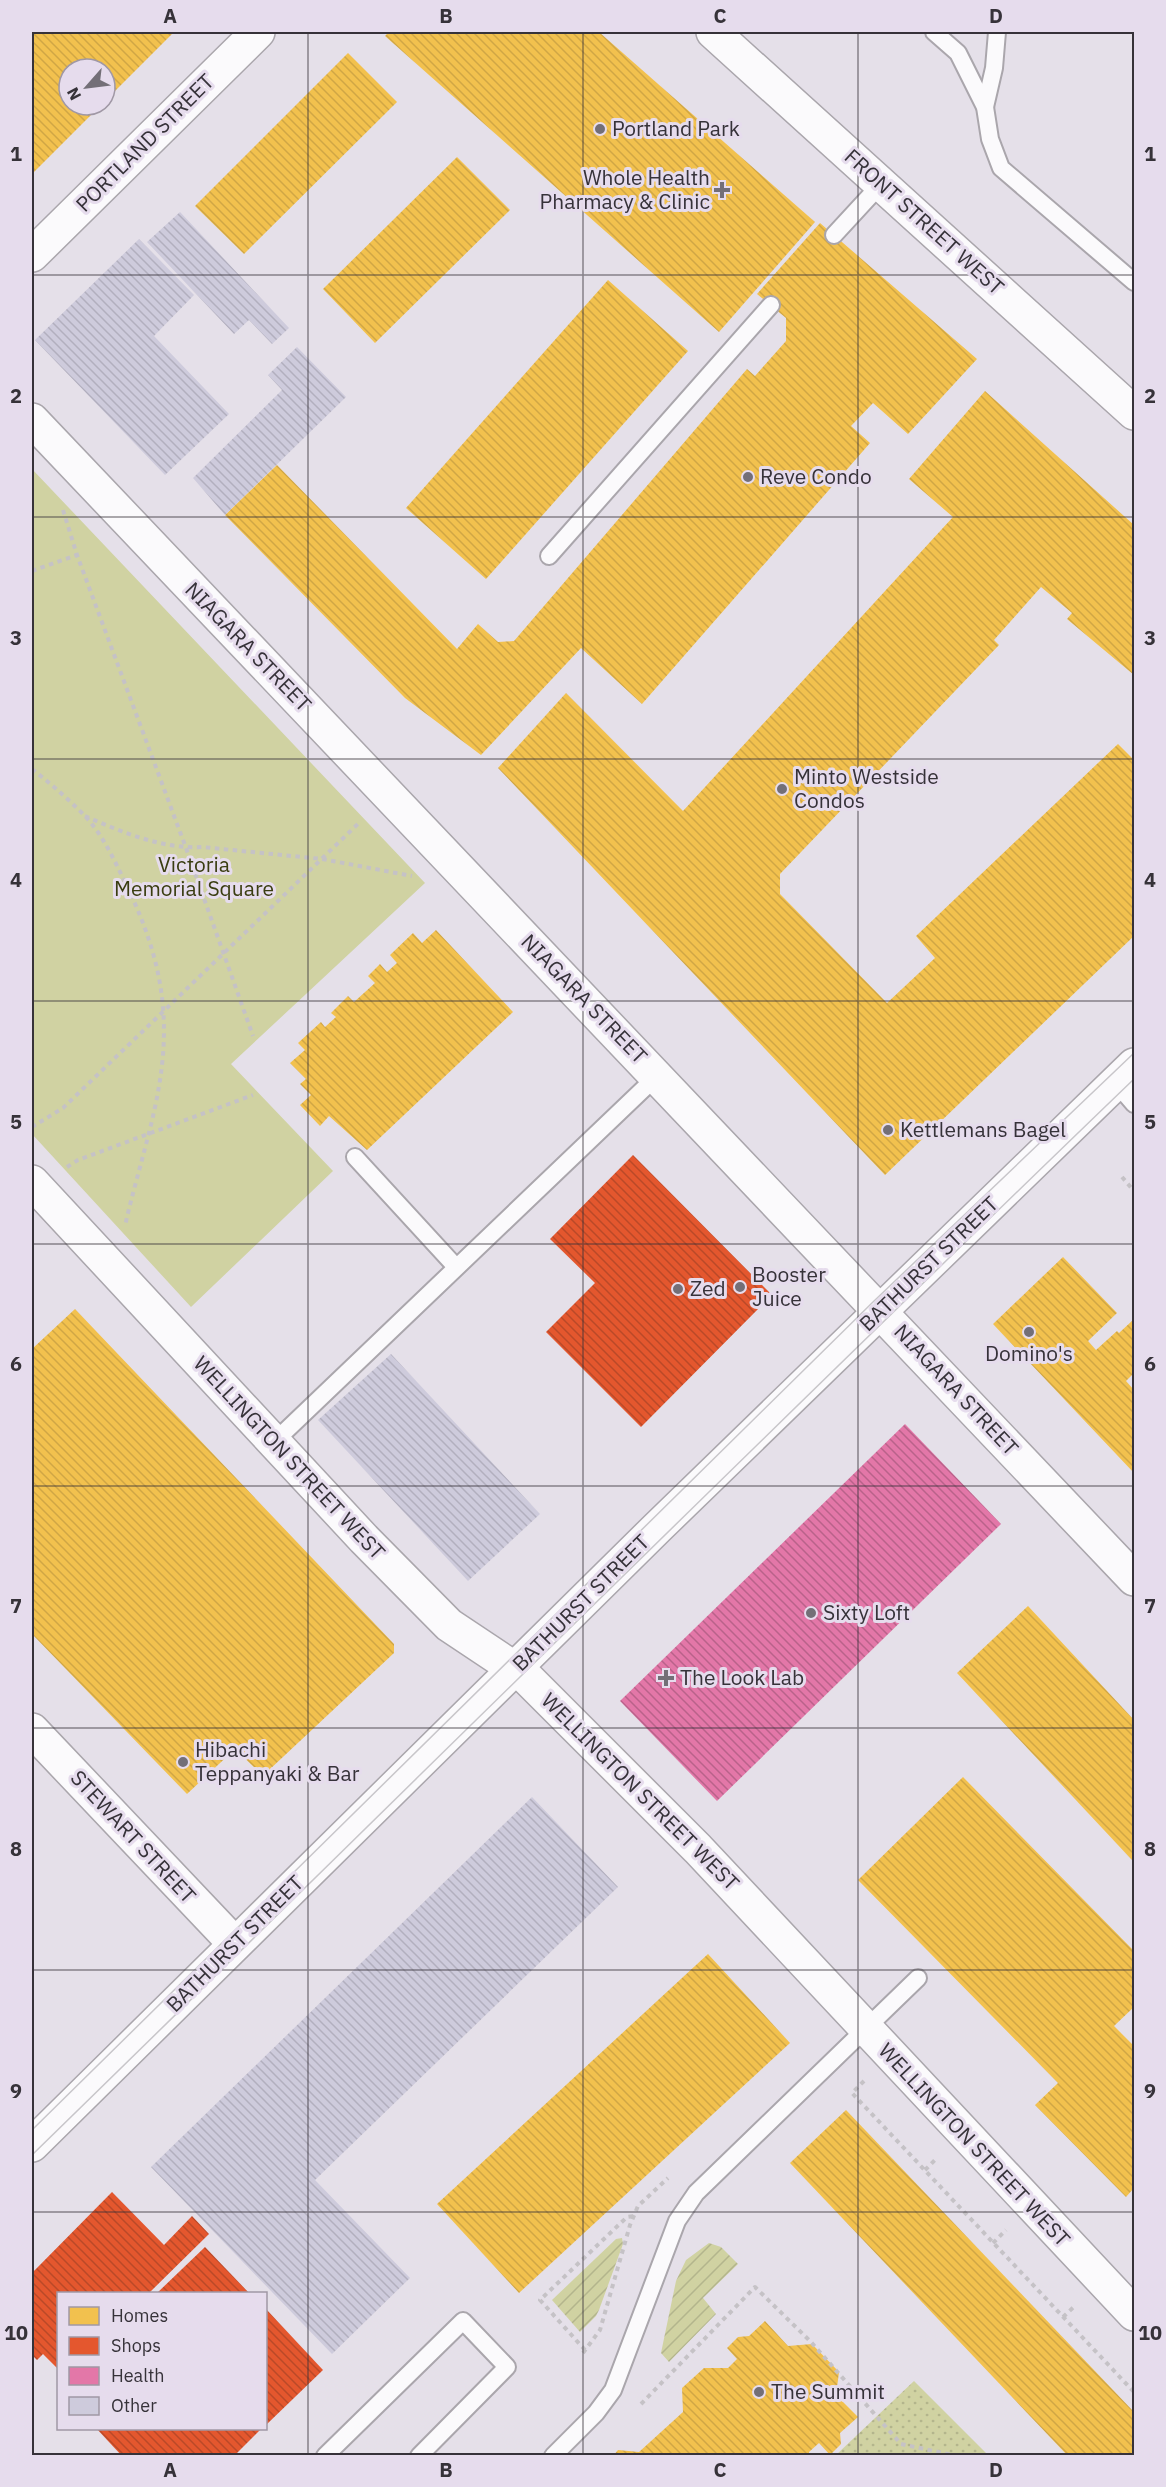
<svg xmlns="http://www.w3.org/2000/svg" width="1166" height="2487" font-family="'IBM Plex Sans',sans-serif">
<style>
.grass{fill:url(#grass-dots)}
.park{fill:#d0d2a2}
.garden{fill:url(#garden-furrows)}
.homes{fill:url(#homes-back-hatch)}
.shops{fill:url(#shops-back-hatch)}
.health{fill:url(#health-back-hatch)}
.building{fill:url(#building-back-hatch)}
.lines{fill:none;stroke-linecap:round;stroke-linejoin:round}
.service-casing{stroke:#aaa6ac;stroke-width:20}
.minor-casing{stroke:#aaa6ac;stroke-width:36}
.tertiary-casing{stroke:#aaa6ac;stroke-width:36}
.secondary-casing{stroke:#aaa6ac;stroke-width:36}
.path{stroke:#c5c2c6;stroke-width:4;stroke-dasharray:4.5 4.5;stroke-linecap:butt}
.service{stroke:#fbfafc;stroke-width:16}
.minor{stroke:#fbfafc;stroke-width:33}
.tertiary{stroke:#fbfafc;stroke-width:33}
.secondary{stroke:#fbfafc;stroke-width:33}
.tram{stroke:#c8c6ca;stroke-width:1.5}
.grid{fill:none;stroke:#363239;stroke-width:1.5;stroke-opacity:0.55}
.poi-dot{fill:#736f77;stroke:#e6dced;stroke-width:2}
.labels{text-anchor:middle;stroke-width:6;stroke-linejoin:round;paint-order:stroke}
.poi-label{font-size:21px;fill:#363239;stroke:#e6dced;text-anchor:start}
.street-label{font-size:21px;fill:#363239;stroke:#e6dced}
.park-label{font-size:21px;fill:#3a3d11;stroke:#e6dced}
.neatline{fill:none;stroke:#363239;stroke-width:2}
.grid-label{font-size:20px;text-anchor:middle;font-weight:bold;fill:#363239}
</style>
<defs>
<pattern id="grass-dots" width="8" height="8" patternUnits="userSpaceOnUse" patternTransform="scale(1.5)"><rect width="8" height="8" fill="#d0d2a2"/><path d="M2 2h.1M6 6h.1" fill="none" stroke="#b3b58c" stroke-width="1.8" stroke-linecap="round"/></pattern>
<pattern id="garden-furrows" width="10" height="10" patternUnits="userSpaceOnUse" patternTransform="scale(1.5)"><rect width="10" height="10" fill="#d0d2a2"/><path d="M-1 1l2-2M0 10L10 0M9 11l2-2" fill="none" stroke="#b3b58c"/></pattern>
<pattern id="homes-back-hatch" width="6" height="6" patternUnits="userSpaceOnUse" patternTransform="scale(1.5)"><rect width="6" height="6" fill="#f2c14e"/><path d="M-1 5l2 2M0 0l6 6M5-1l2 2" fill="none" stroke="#d0a645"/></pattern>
<pattern id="shops-back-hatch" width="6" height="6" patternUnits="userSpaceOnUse" patternTransform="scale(1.5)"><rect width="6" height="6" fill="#e4572e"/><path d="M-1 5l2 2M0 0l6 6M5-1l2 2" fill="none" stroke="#ba4928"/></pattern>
<pattern id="health-back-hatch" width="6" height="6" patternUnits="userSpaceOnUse" patternTransform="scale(1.5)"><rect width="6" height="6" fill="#e377a8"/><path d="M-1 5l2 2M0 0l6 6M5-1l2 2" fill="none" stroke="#b9628a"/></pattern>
<pattern id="building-back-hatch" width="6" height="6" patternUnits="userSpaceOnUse" patternTransform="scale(1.5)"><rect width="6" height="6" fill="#cecbdc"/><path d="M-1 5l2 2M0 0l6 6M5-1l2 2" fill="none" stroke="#b2afbe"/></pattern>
</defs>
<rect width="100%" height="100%" fill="#e5e0e9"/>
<path class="grass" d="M914,2381L988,2455H836Z"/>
<path class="park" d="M32,469L425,883L231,1064L333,1171L191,1307L32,1134Z"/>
<g class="garden">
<path d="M622,2238L623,2244L599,2310L596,2316L580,2332L552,2300L616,2239Z"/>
<path d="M709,2243L721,2247L738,2264L703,2298L716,2314L669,2362L661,2353L676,2281L686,2260Z"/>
</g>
<g class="homes">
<path d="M32,32H174L105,101V69H69V105H101L32,174Z"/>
<path d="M389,32H599L815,222L719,332L385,36Z"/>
<path d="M348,53L397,102L244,254L195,206Z"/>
<path d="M457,157L510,210L375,343L323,289Z"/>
<path d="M820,223L977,359L908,434L873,403L851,426L870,443L642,704L581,648L481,755L405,698L225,515L277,465L457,649L478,624L498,642L514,641L747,369L755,376L786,341V318L757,294Z"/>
<path d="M608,280L688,351L486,579L406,508Z"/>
<path d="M985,391L1134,525V675L1067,619L1072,613L1041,587L994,640L999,645L780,874V894L887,1003L935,958L916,936L1118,744L1134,760V936L885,1175L498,768L566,693L683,811L953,517L909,479Z"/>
<path d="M436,930L513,1012L367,1150L329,1116L320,1126L300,1105L311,1095L300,1084L306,1079L290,1063L305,1050L298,1043L321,1022L325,1027L336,1017L331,1013L348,996L354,1002L375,983L368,976L380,964L387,972L397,963L390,955L413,933L422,943Z"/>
<path d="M1063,1257L1117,1313L1088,1341L1096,1350L1117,1331L1119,1333L1133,1320L1134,1322V1373L1126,1381L1134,1390V1473L993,1324Z"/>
<path d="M75,1309L394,1644V1653L268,1771L257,1770L235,1749L187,1794L32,1634V1349Z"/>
<path d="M1028,1606L1134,1720V1858L1132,1860L957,1673Z"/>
<path d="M963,1777L1134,1951V2007L1114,2026L1134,2046V2188L1126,2197L1035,2105L1058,2083L858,1880Z"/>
<path d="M708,1954L790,2043L519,2293L437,2204Z"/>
<path d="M846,2110L1134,2412V2456H1068L790,2163Z"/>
<path d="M765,2321L788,2346L812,2344L839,2372L836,2395L858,2417L840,2433L841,2444L830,2455L819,2443L809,2452V2456H613L618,2450L639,2452L683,2412L682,2388L704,2368H728L737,2359L727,2348L738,2337L749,2336Z"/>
</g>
<g class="shops">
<path d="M633,1155L772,1295L641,1427L546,1332L595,1283L550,1239Z"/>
<path d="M112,2192L164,2245L192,2216L209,2234L148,2294H58V2369L43,2354L37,2360L32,2355V2273Z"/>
<path d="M205,2247L250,2294H156Z"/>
<path d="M266,2309L323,2370L266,2425Z"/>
<path d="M96,2428H262L234,2456H122Z"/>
</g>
<path class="health" d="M905,1424L1001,1524L717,1801L620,1701Z"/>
<g class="building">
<path d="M180,212L289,328L272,344L249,320L234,334L147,242Z"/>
<path d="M139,239L194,295L154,336L229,414L165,475L35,340Z"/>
<path d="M297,347L346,397L225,515L193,478L282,390L268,375Z"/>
<path d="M391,1354L540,1514L468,1581L318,1420Z"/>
<path d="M532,1797L618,1887L315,2180L410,2278L332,2354L151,2167Z"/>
</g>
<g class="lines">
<defs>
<g id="service">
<path d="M934,32L958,53L985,107L990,139L1001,168L1134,282"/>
<path d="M985,107L994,68L997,32"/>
<path d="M834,235L881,184"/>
<path d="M549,556L771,305"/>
<path d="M1116,1083L1134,1104"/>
<path d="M355,1157L456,1267"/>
<path d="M274,1442L657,1076"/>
<path d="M325,2456L463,2321L507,2367L419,2456"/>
<path d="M553,2456L596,2413L613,2390L677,2221L696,2193L918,1978"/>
</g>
<g id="minor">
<path d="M32,420L1134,1579"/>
<path d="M32,1182L364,1539L449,1625L524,1675L698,1849L1134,2314"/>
<path d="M32,1730L235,1944"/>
</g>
<path id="tertiary" d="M32,255L258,32"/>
<g id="secondary">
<path d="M713,32L1134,413"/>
<path d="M32,2145L657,1528L1134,1065"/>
</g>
</defs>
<use href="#service" class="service-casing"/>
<use href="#minor" class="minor-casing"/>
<use href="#tertiary" class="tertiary-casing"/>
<use href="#secondary" class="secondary-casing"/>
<g class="path">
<path d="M63,510L77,555L186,848L253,1036"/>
<path d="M32,571L77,555"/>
<path d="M32,769C50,783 67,798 83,814C100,831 112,855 122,876C153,938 170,994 162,1065C156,1119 137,1172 125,1226"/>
<path d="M85,816C122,832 161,849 202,847L322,859L412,876"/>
<path d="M32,1127L63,1108L361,821"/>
<path d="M67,1167L78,1160L253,1095"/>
<path d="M1122,1177L1134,1191"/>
<path d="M864,2081L852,2093L1134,2392"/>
<path d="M925,2170L937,2158"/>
<path d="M993,2243L1006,2230"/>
<path d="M1063,2317L1076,2305"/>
<path d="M585,2350L540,2300L627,2217L634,2216"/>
<path d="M583,2353L600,2330L630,2225L638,2206L668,2178"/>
<path d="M641,2404L755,2287L810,2341L901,2444L957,2456"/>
</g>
<use href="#service" class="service"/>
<use href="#minor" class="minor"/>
<use href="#tertiary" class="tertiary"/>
<use href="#secondary" class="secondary"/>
<g class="tram">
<path d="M32,2130L873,1302L1134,1053"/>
<path d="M32,2155C399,1797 764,1435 1134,1079"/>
<path d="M32,2454L33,2456"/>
</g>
</g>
<path class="grid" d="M308,32V2456M583,32V2456M858,32V2456M32,275H1134M32,517H1134M32,759H1134M32,1001H1134M32,1244H1134M32,1486H1134M32,1728H1134M32,1970H1134M32,2212H1134"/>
<g class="poi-dot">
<circle cx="600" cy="129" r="6"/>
<path d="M719 181h6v6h6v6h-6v6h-6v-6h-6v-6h6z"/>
<circle cx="748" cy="477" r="6"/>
<circle cx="782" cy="789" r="6"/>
<circle cx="888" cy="1130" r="6"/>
<circle cx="740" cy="1287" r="6"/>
<circle cx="678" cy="1289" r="6"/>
<circle cx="1029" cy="1332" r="6"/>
<circle cx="811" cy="1613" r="6"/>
<path d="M663 1669h6v6h6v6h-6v6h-6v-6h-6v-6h6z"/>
<circle cx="183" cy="1762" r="6"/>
<circle cx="759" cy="2392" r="6"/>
</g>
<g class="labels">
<g class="poi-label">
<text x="612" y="136">Portland Park</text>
<text x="710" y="185" text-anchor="end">Whole Health<tspan x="710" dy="24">Pharmacy &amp; Clinic</tspan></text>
<text x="760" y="484">Reve Condo</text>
<text x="794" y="784">Minto Westside<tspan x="794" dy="24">Condos</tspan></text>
<text x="900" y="1137">Kettlemans Bagel</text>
<text x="752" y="1282">Booster<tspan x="752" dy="24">Juice</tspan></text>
<text x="690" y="1296">Zed</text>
<text x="1029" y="1361" text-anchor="middle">Domino's</text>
<text x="823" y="1620">Sixty Loft</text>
<text x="680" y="1685">The Look Lab</text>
<text x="195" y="1757">Hibachi<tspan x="195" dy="24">Teppanyaki &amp; Bar</tspan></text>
<text x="771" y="2399">The Summit</text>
</g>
<g class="street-label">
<text transform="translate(145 143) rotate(-45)" y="7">PORTLAND STREET</text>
<text transform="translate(924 222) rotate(42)" y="7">FRONT STREET WEST</text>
<text transform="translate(248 647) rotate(46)" y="7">NIAGARA STREET</text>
<text transform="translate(584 999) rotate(46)" y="7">NIAGARA STREET</text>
<text transform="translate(929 1264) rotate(-44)" y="7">BATHURST STREET</text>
<text transform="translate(956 1390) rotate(47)" y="7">NIAGARA STREET</text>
<text transform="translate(289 1458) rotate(47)" y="7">WELLINGTON STREET WEST</text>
<text transform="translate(581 1603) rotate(-45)" y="7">BATHURST STREET</text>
<text transform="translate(640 1792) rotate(45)" y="7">WELLINGTON STREET WEST</text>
<text transform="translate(133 1837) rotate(47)" y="7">STEWART STREET</text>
<text transform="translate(235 1944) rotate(-45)" y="7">BATHURST STREET</text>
<text transform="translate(974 2145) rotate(47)" y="7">WELLINGTON STREET WEST</text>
</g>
<g class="park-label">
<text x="194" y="872">Victoria<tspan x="194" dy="24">Memorial Square</tspan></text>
</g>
</g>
<rect width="1166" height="2487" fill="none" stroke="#e6dced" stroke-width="66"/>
<rect x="57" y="2292" width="210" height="138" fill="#e6dced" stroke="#a098a5" stroke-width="1.5"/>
<rect x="69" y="2307" width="30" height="18" fill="#f2c14e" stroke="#a098a5" stroke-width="1.5"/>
<text x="111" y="2322" font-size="18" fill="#363239">Homes</text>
<rect x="69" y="2337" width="30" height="18" fill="#e4572e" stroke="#a098a5" stroke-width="1.5"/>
<text x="111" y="2352" font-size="18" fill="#363239">Shops</text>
<rect x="69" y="2367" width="30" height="18" fill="#e377a8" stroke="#a098a5" stroke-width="1.5"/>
<text x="111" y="2382" font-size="18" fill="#363239">Health</text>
<rect x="69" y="2397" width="30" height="18" fill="#cecbdc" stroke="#a098a5" stroke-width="1.5"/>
<text x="111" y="2412" font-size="18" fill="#363239">Other</text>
<g transform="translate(87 87) rotate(242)"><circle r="28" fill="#e6dced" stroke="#a098a5" stroke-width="1.5"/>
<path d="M0-4.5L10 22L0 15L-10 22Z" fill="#736f77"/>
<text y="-9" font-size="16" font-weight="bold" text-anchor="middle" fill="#363239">N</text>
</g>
<rect x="33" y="33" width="1100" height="2421" class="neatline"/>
<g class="grid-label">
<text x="170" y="23">A</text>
<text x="446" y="23">B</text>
<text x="720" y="23">C</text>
<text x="996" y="23">D</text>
<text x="16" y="161">1</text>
<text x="1150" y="161">1</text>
<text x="16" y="403">2</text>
<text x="1150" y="403">2</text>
<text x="16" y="645">3</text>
<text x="1150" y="645">3</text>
<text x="16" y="887">4</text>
<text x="1150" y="887">4</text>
<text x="16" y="1129">5</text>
<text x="1150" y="1129">5</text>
<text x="16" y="1371">6</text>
<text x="1150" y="1371">6</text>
<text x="16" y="1613">7</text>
<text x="1150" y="1613">7</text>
<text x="16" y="1856">8</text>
<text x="1150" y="1856">8</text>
<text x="16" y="2098">9</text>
<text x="1150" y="2098">9</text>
<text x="16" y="2340">10</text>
<text x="1150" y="2340">10</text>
<text x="170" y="2477">A</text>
<text x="446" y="2477">B</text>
<text x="720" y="2477">C</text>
<text x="996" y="2477">D</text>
</g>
</svg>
